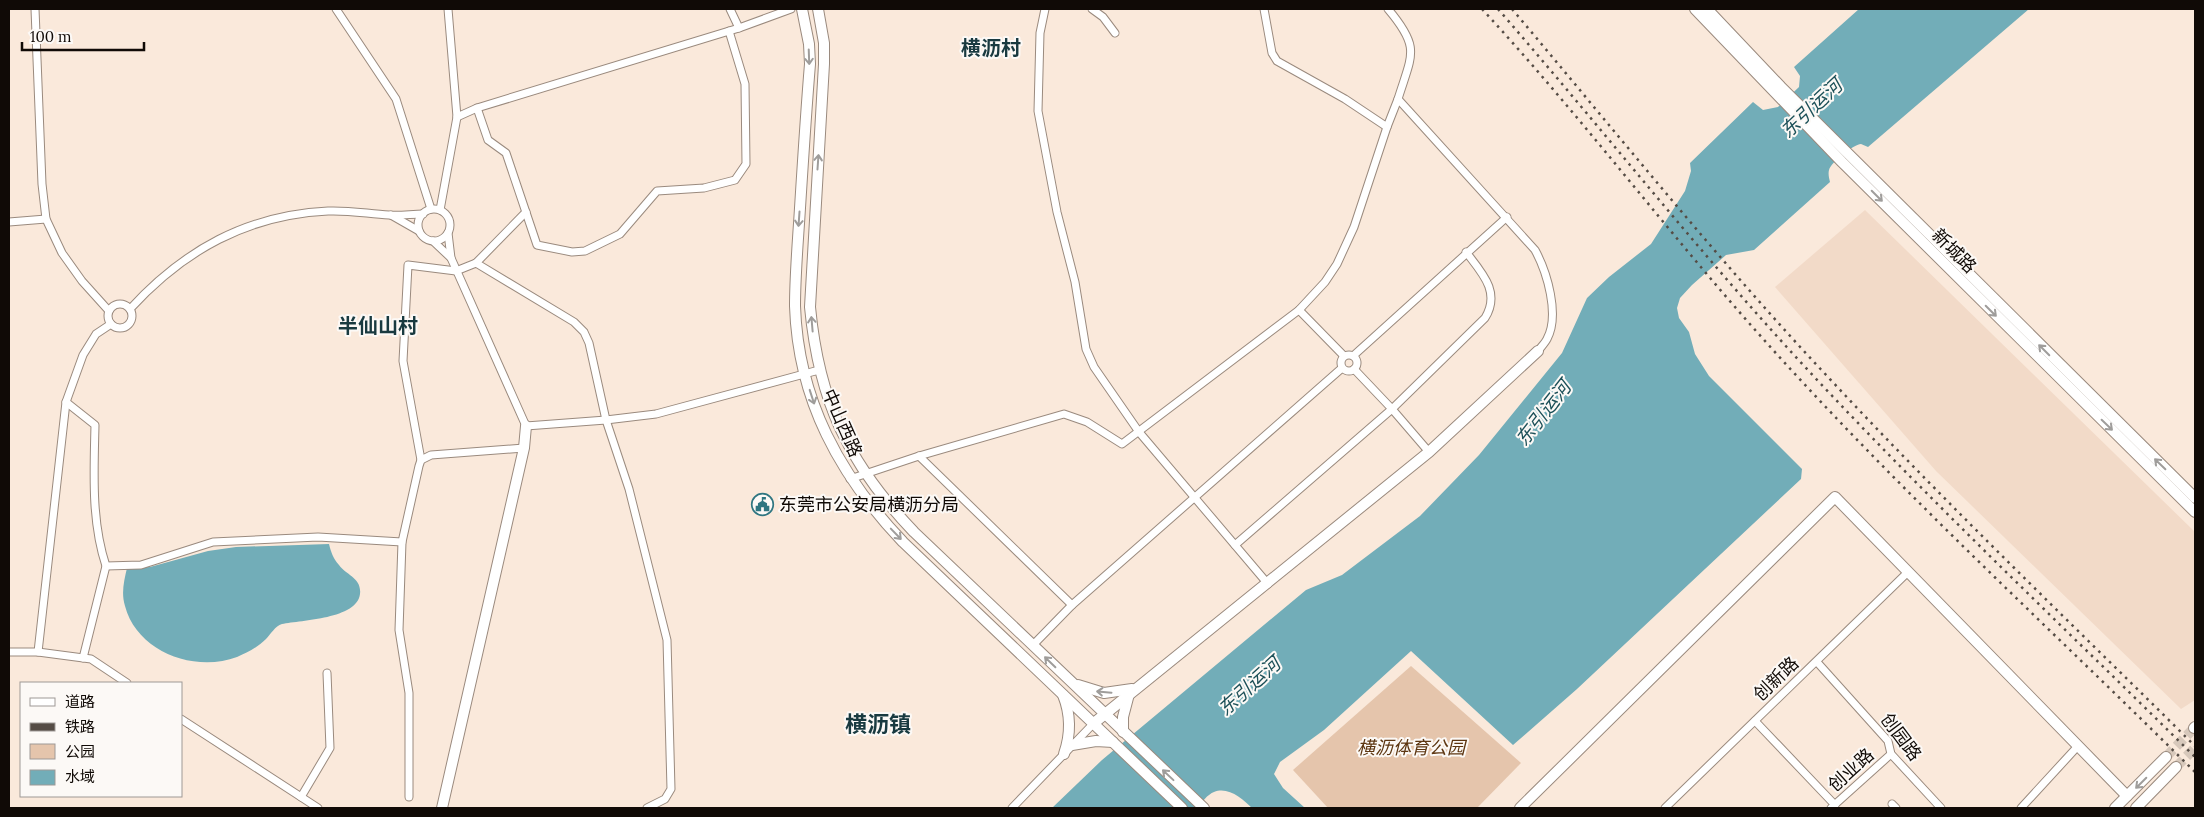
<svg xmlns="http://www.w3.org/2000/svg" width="2204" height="817" font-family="Lora,'Noto Sans SC',serif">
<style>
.built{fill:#f2dac8}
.green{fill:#e5c5ac}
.water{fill:#72adb8}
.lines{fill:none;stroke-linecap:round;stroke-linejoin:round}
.secondary-tunnel{stroke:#d7c8bb;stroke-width:10;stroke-dasharray:10 5;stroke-linecap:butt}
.street-casing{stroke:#9a8a7e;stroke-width:9}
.secondary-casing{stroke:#9a8a7e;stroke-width:12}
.street{stroke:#fff;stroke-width:7}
.secondary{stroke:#fff;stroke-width:10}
.rail{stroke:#554c45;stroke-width:2.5;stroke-dasharray:2.5 5;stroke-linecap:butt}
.oneway{stroke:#9f9d9b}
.labels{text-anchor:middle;stroke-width:4;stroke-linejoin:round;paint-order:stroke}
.street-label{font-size:18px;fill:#100a06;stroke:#fcf9f6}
.poi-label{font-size:18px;fill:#100a06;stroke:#fcf9f6;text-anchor:start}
.park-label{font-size:18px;font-style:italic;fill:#5d3611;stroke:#fcf9f6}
.water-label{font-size:19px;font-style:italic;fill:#1c5058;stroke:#fcf9f6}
.quarter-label{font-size:20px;font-weight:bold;fill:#193a40;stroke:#fcf9f6}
.district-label{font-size:22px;font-weight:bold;fill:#193a40;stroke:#fcf9f6}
</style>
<rect width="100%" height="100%" fill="#fae9db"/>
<path class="built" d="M1865,210L2195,532V700L2181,709L1936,471L1775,287Z"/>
<path class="green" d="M1411,666L1521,763L1477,808H1328L1293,770Z"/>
<g class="water">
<path d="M1859,9H2029L1868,147L1861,144C1853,145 1831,162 1829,170C1828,174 1829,178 1830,182L1754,250L1726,255L1692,285L1680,298L1677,308L1679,318L1689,332L1695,354L1709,376L1802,469L1801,479L1577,689L1513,745L1411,651L1324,730L1280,762L1274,774L1283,788L1305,808H1252C1243,799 1228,786 1214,792C1208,794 1201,803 1197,808H1052L1102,760L1306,590L1342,575L1420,516L1479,455L1562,353L1587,298L1609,277L1651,244L1685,191L1691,171L1690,163L1753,102L1763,110L1778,107L1799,87L1800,76L1794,67Z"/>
<path d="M329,544C331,552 333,558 339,565C346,575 362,578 360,594C357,619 302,620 282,624C275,626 271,634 266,639C258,647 247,653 237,657C195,673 137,652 125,606C121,593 124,581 127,568L150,567L208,551L236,547Z"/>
</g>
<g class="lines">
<g class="secondary-tunnel">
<path d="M2166,757L2194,728"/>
<path d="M2176,767L2195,748"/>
</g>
<defs>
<g id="street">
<path d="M35,9L42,184L46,219L62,253L82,281L109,311"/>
<path d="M336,9L396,99L431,209"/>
<path d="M730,9L739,28"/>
<path d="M1045,9L1040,33L1038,111L1057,212L1075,282L1086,349L1094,367L1139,432L1268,584"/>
<path d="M1092,9L1103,17L1115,33"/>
<path d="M1264,9L1272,53L1277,61L1345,99L1387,127L1398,99"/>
<path d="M1388,9C1421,48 1412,54 1398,99L1535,250C1547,272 1560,315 1547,339C1545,343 1541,347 1538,351"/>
<path d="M477,108L488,140L506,153L537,245L572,252L585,251L620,234L657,191L704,188L735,180L746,164L745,84L729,31"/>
<path d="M457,117L477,108L739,28L791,9"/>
<circle cx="434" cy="225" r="16"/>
<path d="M440,210L457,117L448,9"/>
<path d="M391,215L419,231"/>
<path d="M9,222L46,219"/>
<path d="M448,233L451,258L526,426L606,420L656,414L819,370"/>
<path d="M433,241L451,258"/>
<path d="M476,263L526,212"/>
<circle cx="120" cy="316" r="12"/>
<path d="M130,309C184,250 247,215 328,211C349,210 369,214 389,215C400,216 412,214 423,214"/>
<path d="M1299,310L1344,356"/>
<circle cx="1349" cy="363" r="8"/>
<path d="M1353,356L1507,217"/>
<path d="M1354,369L1392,409L1429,452"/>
<path d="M66,402L95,425C94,471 91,521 106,566L83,658"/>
<path d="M919,456L1072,605"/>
<path d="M421,460L403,361L408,265L456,271L476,263L574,322L584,332L589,343L606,420L629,489L667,640L671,789L665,799L647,808"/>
<path d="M850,479L919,456L1064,414L1087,422L1122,444L1299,310L1325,282L1337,264L1354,227L1387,127"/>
<path d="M1235,545L1392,409L1485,318C1501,292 1482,273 1466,252"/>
<path d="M106,566L141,565L213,542L318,537L402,542"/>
<path d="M1033,645L1072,605L1342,368"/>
<path d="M9,652H38L91,659L127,683"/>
<path d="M38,652L66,402L83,355L96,334L111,324"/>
<path d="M1817,662L1888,741L1891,754L1941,808"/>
<path d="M181,719L318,808"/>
<path d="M1755,721L1835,805"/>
<path d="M301,797L330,748L327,673"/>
<path d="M409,797V693L399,630L402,542L419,466L421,460L431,455L524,448"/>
<path d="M1892,804L1896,808"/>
<path d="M1012,808L1094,723"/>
<path d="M1665,808L1908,572"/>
<path d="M1831,808L1891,754"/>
<path d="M2021,808L2078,746"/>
</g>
<g id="secondary">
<path d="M802,9L809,44L810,64C806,112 803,160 800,208C798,241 795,274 795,306C798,400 840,476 903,542L1182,808"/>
<path d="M818,9L824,43V64L810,307C819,402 848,463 914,532L1204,808"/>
<path d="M1695,9L1842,162L2195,512"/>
<path d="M1707,9L1781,87L2195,498"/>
<path d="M1078,685L1104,693L1132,689"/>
<path d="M1063,695C1071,715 1071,734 1064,754"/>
<path d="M1094,723L1429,452L1538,351"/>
<path d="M2194,728L2195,727"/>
<path d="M1123,732V717L1129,694"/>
<path d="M1072,745L1096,741L1113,742"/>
<path d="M442,808L524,448L526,426"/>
<path d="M1520,808L1835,497L2127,796"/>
<path d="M2115,808L2166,757"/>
<path d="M2136,808L2176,767"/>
</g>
</defs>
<use href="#street" class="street-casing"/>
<use href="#secondary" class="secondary-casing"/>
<use href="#street" class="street"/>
<use href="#secondary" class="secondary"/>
<g class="rail">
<path d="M1482,9C1581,116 1668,233 1765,341C1900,492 2051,629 2195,772"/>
<path d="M1498,9C1606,133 1707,263 1820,383C1941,512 2070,633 2195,757"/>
<path d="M1512,9C1616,132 1717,259 1828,377C1946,504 2072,624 2195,746"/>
</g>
</g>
<defs><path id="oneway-shaft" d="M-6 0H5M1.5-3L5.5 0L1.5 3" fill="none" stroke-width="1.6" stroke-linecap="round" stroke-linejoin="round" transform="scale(1.25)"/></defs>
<g class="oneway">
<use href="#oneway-shaft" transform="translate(809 57) rotate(88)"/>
<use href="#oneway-shaft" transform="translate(818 162) rotate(-86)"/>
<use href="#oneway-shaft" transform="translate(1877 196) rotate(45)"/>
<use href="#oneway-shaft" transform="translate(799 219) rotate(94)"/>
<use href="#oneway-shaft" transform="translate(1991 311) rotate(45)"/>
<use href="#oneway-shaft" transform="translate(812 324) rotate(-95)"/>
<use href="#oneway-shaft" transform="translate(2044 350) rotate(-135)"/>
<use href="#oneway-shaft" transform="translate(812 397) rotate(72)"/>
<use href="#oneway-shaft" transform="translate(2107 425) rotate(44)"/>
<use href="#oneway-shaft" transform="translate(2160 464) rotate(-136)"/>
<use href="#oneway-shaft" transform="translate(896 534) rotate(46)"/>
<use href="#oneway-shaft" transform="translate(1050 662) rotate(-136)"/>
<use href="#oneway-shaft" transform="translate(1104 692) rotate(-175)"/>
<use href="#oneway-shaft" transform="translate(1168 775) rotate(-137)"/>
<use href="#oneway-shaft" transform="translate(2141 783) rotate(135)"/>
</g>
<defs>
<symbol id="civic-ring" viewBox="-11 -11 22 22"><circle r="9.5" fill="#fcf9f6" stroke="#2f7681" stroke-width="1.5"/><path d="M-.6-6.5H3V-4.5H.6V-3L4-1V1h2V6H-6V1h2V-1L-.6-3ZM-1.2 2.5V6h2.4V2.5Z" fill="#2f7681"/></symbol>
</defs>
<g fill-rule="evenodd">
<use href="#civic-ring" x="750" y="492" width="25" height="25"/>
</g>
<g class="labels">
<g class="street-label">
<text transform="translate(1954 251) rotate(45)" y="6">新城路</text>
<text transform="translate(842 423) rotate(66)" y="6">中山西路</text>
<text transform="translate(1776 679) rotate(-44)" y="6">创新路</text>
<text transform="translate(1901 737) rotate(53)" y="6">创园路</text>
<text transform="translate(1851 770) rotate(-42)" y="6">创业路</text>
</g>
<g class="poi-label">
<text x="779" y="511">东莞市公安局横沥分局</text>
</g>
<g class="park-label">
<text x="1411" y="754">横沥体育公园</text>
</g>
<g class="water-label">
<text transform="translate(1811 108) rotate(-43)" y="7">东引运河</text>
<text transform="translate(1543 413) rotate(-52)" y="7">东引运河</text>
<text transform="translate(1249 686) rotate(-42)" y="7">东引运河</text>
</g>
<g class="quarter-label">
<text x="991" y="55">横沥村</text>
<text x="378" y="333">半仙山村</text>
</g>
<g class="district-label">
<text x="878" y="732">横沥镇</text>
</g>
</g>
<rect width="2204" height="817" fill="none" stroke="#100a06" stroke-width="20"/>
<rect x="20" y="682" width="162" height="115" fill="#fcf9f6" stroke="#9e9996"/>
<rect x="30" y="698" width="25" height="8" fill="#ffffff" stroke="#9e9996"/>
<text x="65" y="707" font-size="15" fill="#100a06">道路</text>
<rect x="30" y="723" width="25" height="8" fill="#554c45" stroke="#9e9996"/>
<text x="65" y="732" font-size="15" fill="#100a06">铁路</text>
<rect x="30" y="744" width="25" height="15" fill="#e5c5ac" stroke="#9e9996"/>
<text x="65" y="757" font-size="15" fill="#100a06">公园</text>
<rect x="30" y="770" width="25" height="15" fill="#72adb8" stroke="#9e9996"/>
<text x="65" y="782" font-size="15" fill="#100a06">水域</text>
<path d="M22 42v8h122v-8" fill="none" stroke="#100a06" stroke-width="2.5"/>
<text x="30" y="42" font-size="15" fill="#100a06" stroke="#fcf9f6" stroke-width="4" paint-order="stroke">100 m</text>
</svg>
